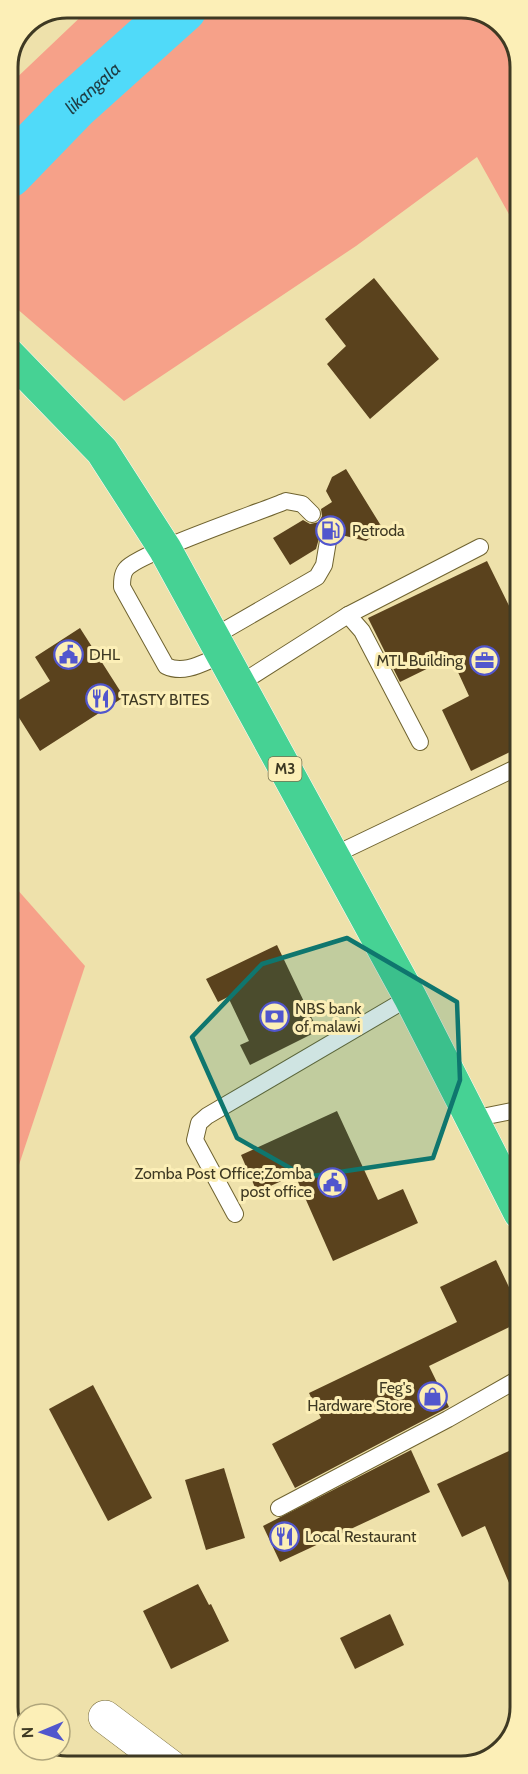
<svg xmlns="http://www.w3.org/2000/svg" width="528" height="1774" font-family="Cabin,sans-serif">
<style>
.green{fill:#f6a189}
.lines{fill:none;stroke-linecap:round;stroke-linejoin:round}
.river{stroke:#50daf9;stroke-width:50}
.building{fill:#5a421d}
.service-casing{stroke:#6f6330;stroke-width:18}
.minor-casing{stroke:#6f6330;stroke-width:34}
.trunk-casing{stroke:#fff;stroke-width:34}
.service{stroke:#fff;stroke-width:16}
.minor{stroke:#fff;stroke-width:33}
.trunk{stroke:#46d294;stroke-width:33}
.marked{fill:#0f766e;fill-opacity:0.2;stroke:#0f766e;stroke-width:4.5;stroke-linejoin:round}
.labels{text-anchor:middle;stroke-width:6;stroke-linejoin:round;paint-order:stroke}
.shield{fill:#fcefb7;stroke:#77704f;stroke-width:1.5}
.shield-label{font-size:15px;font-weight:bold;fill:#3e3923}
.poi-label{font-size:16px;fill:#3e3923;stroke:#fcefb7;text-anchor:start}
.water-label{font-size:18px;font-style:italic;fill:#1f3c43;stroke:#fcefb7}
.rim{fill:none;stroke:#3e3923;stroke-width:3}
</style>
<rect width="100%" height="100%" fill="#eee1ab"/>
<g class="green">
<path d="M90,8H468L500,23L519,55V232L477,157L356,246L124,401L8,301V86Z"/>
<path d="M8,879L85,966L8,1198Z"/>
</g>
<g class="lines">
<path class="river" id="s1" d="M8,173L73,106L182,8"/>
</g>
<g class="building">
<path d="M374,278L439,359L370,419L327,364L346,346L325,319Z"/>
<path d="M346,469L383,529L366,541L325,531L320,535L316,549L290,565L273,538L303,520L310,524L319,522L322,516L321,509L332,502L326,491L332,477Z"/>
<path d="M487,561L520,628V747L471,771L442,710L469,696L451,657L400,682L368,618Z"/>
<path d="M80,628L124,697L40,751L11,705L50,681L35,657Z"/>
<path d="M277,945L318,1031L250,1065L240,1045L249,1041L228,997L218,1002L206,979Z"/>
<path d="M337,1111L378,1200L403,1189L418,1223L333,1261L295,1175L257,1192L241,1155Z"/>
<path d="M496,1260L520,1310V1322L429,1366L449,1407L295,1488L272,1444L321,1418L309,1393L457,1322L440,1287Z"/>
<path d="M93,1385L152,1498L108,1521L49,1409Z"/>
<path d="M520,1446V1609L485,1526L462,1537L437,1484Z"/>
<path d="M411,1450L430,1492L280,1562L263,1526Z"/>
<path d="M224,1468L245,1538L206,1550L185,1480Z"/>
<path d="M198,1584L209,1605L211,1604L229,1641L171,1669L143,1611Z"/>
<path d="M390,1614L404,1645L355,1669L340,1638Z"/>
</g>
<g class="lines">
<defs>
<g id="service">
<path d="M348,615L362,631L420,742"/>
<path d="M213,637L317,577L324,565L328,541"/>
<path d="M222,655C204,662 185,675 166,666L122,587C122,581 122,574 126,569C139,553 260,512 286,501L302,504L312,514"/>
<path d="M238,685L348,615L480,547"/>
<path d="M332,856L520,766"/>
<path d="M472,1119L512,1111L520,1117"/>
<path d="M235,1214L195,1140L199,1123L207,1116L410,997"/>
<path d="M279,1508L448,1419L520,1378"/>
</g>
<path id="minor" d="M105,1717L170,1766"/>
<path id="trunk" d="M8,354L102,451L165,549L410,997L520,1213"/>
</defs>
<use href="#service" class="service-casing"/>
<use href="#minor" class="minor-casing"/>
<use href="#trunk" class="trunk-casing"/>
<use href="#service" class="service"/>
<use href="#minor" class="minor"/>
<use href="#trunk" class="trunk"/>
</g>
<path class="marked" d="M347,938L457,1002L460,1080L433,1158L306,1177L237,1138L192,1037L262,964Z"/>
<defs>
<symbol id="fuel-ring" viewBox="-11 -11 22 22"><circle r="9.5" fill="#fcefb7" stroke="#5156cd" stroke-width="1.5"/><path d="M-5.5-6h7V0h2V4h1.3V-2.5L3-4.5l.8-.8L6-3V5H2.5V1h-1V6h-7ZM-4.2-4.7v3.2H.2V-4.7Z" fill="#5156cd"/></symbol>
<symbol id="civic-ring" viewBox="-11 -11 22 22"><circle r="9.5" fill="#fcefb7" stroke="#5156cd" stroke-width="1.5"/><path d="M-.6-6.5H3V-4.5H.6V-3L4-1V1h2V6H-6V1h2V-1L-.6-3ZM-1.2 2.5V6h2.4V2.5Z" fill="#5156cd"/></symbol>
<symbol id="office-ring" viewBox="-11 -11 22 22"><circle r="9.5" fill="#fcefb7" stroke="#5156cd" stroke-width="1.5"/><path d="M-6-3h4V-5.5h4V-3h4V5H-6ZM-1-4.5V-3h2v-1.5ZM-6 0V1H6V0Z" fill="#5156cd"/></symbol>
<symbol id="restaurant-ring" viewBox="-11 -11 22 22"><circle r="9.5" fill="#fcefb7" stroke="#5156cd" stroke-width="1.5"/><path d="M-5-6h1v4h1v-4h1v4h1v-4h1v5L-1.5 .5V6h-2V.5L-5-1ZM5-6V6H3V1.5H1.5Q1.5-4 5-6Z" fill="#5156cd"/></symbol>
<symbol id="bank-ring" viewBox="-11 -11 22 22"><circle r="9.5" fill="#fcefb7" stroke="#5156cd" stroke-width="1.5"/><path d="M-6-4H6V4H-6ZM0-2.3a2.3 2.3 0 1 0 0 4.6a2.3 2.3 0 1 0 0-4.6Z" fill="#5156cd"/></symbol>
<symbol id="shop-ring" viewBox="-11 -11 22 22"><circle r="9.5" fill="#fcefb7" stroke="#5156cd" stroke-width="1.5"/><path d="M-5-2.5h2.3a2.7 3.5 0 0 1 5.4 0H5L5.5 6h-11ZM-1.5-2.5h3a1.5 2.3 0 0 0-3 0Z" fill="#5156cd"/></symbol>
</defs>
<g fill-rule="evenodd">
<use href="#fuel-ring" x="314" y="514" width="33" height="33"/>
<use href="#civic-ring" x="52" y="638" width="33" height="33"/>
<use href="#office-ring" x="468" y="644" width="33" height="33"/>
<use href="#restaurant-ring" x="84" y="682" width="33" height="33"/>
<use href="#bank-ring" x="258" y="1000" width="33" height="33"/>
<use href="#civic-ring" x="316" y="1166" width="33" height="33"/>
<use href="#shop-ring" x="416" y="1380" width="33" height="33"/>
<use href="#restaurant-ring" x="268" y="1520" width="33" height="33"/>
</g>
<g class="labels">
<rect class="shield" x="268.5" y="757" width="33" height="24" rx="4.5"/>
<g class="shield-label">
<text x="285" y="774">M3</text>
</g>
<g class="poi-label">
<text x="352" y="536">Petroda</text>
<text x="89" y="660">DHL</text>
<text x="463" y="666" text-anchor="end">MTL Building</text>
<text x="121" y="705">TASTY BITES</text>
<text x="295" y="1014">NBS bank<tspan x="295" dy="18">of malawi</tspan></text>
<text x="312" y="1179" text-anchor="end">Zomba Post Office;Zomba<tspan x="312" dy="18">post office</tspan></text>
<text x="412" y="1393" text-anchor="end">Feg's<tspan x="412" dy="18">Hardware Store</tspan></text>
<text x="305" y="1542">Local Restaurant</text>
</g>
<g class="water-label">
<text dy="6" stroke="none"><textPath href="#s1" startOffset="120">likangala</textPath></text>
</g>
</g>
<path d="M0 0H528V1774H0ZM67 18H461A49 49 0 0 1 510 67V1707A49 49 0 0 1 461 1756H67A49 49 0 0 1 18 1707V67A49 49 0 0 1 67 18Z" fill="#fcefb7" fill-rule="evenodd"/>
<path class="rim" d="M67 18H461A49 49 0 0 1 510 67V1707A49 49 0 0 1 461 1756H67A49 49 0 0 1 18 1707V67A49 49 0 0 1 67 18Z"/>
<g transform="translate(42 1732) rotate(268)"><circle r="28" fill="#fcefb7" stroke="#b0a67c" stroke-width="1.5"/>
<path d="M0-4.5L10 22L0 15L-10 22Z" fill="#5156cd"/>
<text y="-9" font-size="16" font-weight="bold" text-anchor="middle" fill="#3e3923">N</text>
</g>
</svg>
